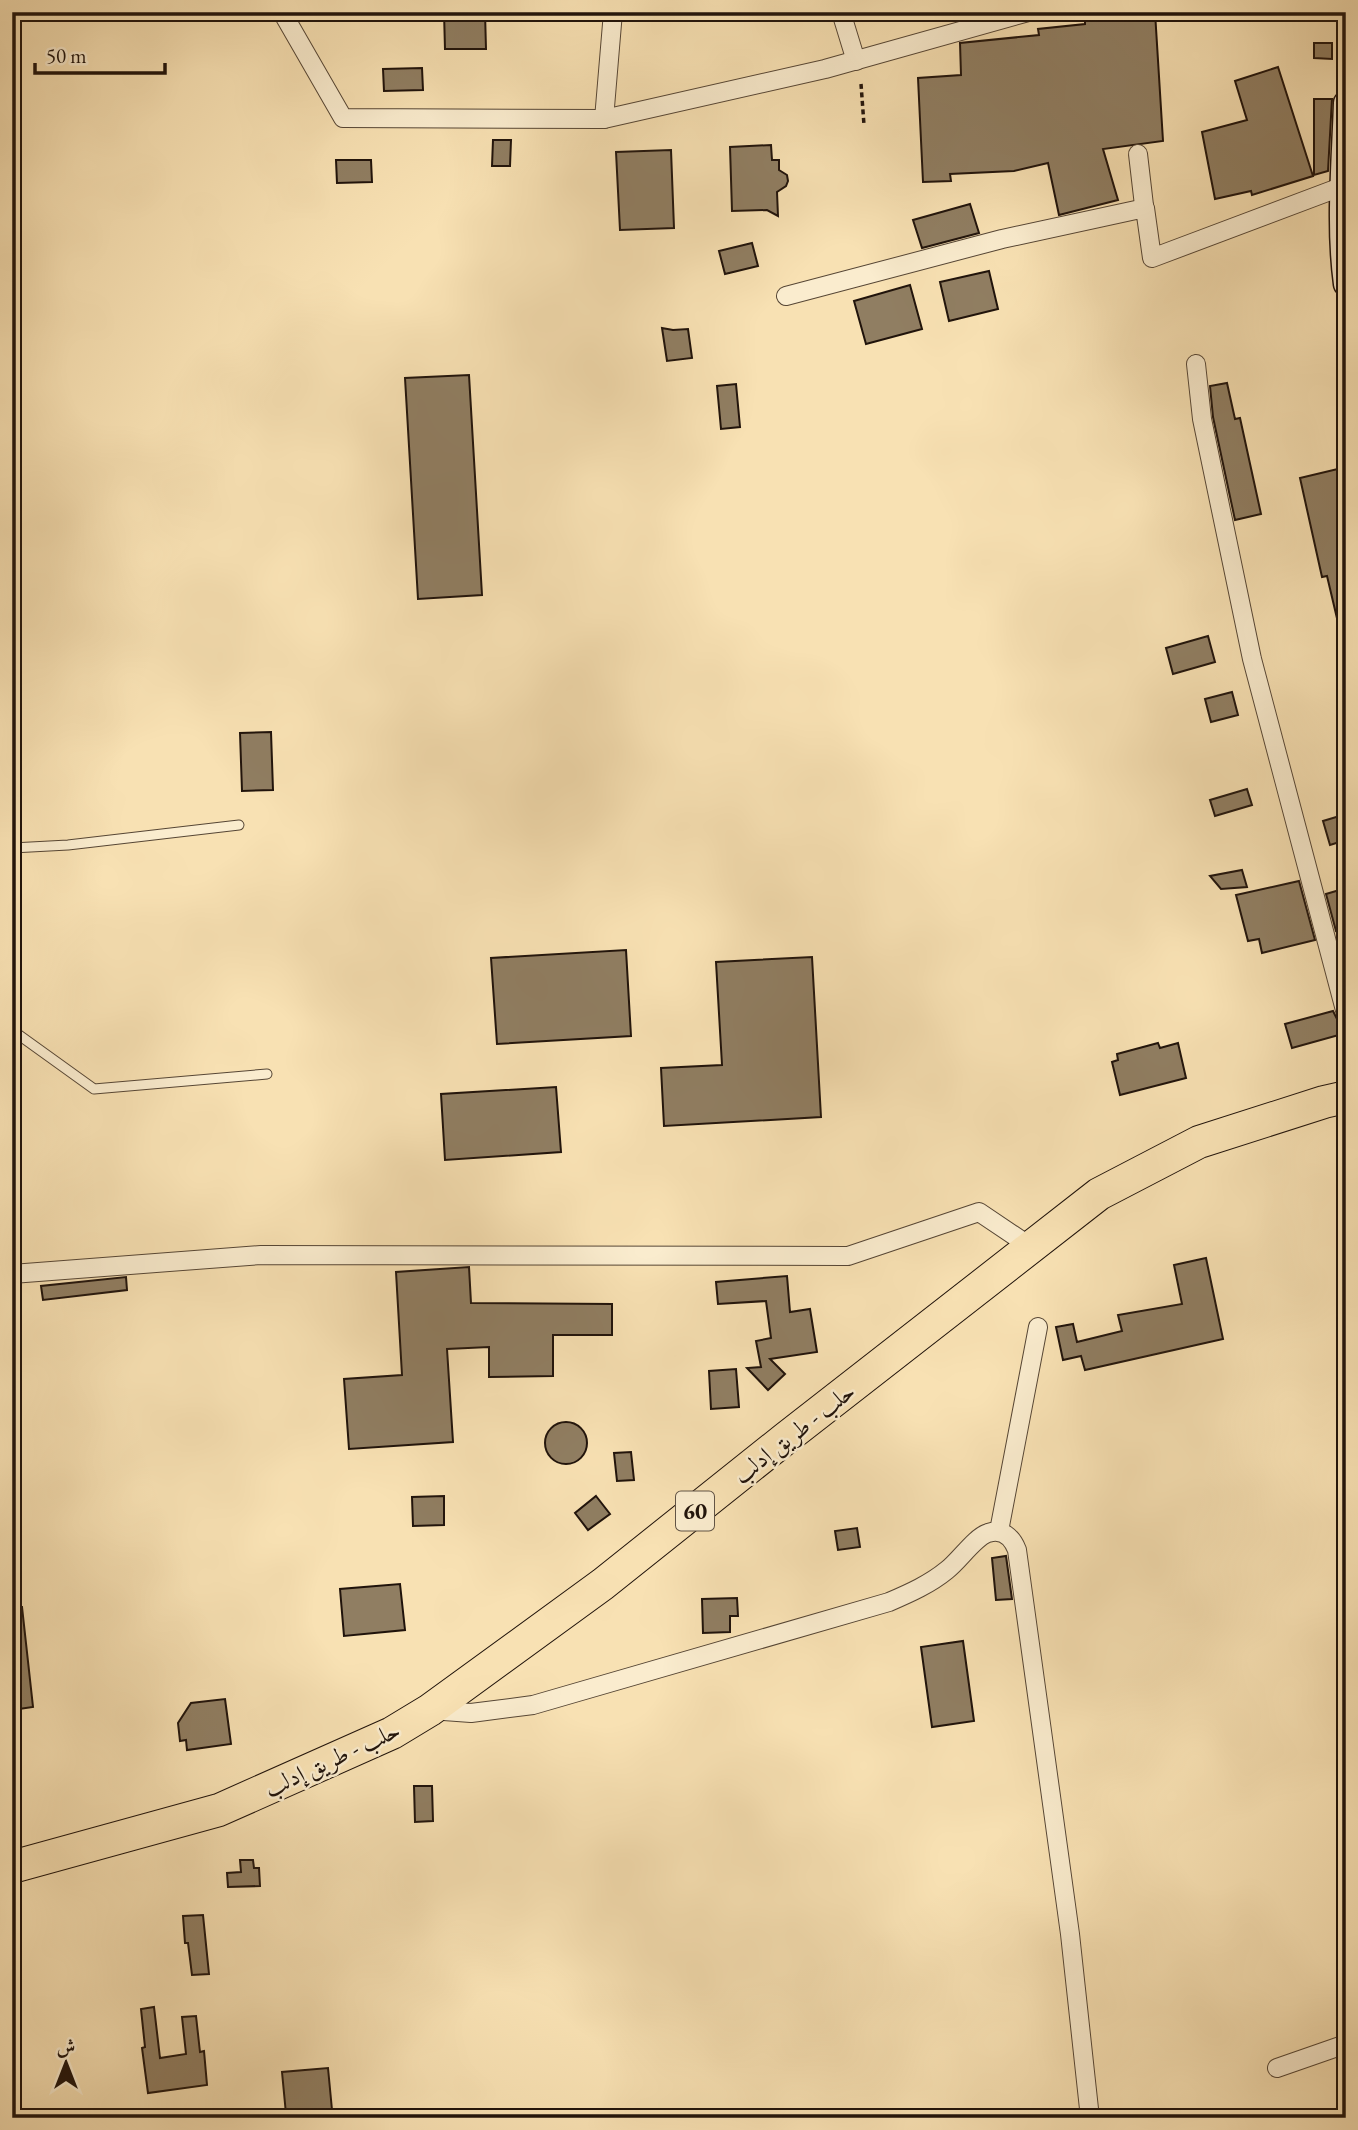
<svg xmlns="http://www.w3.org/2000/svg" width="1358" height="2130" font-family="'EB Garamond',Amiri,serif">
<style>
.building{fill:#907e62;stroke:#20130b;stroke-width:2}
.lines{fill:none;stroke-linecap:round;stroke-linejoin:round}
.lane-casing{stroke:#564635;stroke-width:11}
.street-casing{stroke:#564635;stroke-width:20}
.secondary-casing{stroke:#20130b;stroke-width:27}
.highway-casing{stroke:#20130b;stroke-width:34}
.path{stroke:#20130b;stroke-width:3.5;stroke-dasharray:5 3.5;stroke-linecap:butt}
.lane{stroke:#faecce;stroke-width:9}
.street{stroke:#faecce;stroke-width:18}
.secondary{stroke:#faecce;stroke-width:24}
.highway{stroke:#f8e1b3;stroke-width:32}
.labels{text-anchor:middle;stroke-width:5;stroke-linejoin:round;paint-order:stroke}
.shield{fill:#faecce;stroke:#615446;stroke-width:2}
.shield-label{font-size:23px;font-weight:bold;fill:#20130b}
.street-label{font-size:24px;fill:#20130b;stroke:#faecce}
</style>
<rect width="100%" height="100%" fill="#f8e1b3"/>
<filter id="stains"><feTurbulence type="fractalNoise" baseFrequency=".00286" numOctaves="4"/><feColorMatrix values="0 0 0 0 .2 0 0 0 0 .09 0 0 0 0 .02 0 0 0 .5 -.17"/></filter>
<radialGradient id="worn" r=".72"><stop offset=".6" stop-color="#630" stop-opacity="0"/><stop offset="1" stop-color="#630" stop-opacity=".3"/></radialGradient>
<g class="building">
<path d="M444,12H485L486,49H445Z"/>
<path d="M1097,12H1155L1163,141L1103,149L1118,200L1059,215L1048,163L1014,171L950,174L951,181L923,182L918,78L961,75L960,43L1039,35L1038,29L1085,24V15Z"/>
<path d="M1314,43H1332V59L1314,58Z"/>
<path d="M1278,67L1313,176L1252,195L1251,191L1215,199L1202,132L1247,120L1235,81Z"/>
<path d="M422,68L423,90L384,91L383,69Z"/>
<path d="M1314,99H1332L1328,171L1314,175Z"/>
<path d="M493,140H511L510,166H492Z"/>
<path d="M771,145L772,160H779V170L787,175L788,181L786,186L777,192L778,216L767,210L732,211L730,147Z"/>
<path d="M671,150L674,228L620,230L616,152Z"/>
<path d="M336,160H371L372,182L337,183Z"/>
<path d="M970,204L979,233L922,248L913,220Z"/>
<path d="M752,243L758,266L725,274L719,251Z"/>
<path d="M989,271L998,309L949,321L940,282Z"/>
<path d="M910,285L922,329L866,344L854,301Z"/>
<path d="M662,328L673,330L688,329L692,358L667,361Z"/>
<path d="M469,375L482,595L418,599L405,378Z"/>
<path d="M1227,383L1235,419L1240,418L1261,514L1235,520L1213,417L1210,386Z"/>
<path d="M736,384L740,427L721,429L717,386Z"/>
<path d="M1346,467V631H1340L1327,576L1322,577L1300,478Z"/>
<path d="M1208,636L1215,662L1173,674L1166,648Z"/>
<path d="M1232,692L1238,715L1211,722L1205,699Z"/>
<path d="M271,732L273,790L242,791L240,733Z"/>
<path d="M1247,789L1252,805L1215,816L1210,800Z"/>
<path d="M1346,814V840L1330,845L1323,821Z"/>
<path d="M1242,870L1247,887L1221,889L1210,876Z"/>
<path d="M1299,881L1315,940L1262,953L1259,939L1248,941L1236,895Z"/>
<path d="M1346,888V928L1336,931L1326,894Z"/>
<path d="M626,950L631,1036L497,1044L491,958Z"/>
<path d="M812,957L821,1117L664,1126L661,1068L722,1065L716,962Z"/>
<path d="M1333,1011L1338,1021L1346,1025V1033L1292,1048L1285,1024Z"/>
<path d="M1158,1043L1160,1048L1178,1043L1186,1078L1120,1095L1112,1062L1118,1060L1117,1054Z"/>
<path d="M556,1087L561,1152L445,1160L441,1094Z"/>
<path d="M1206,1258L1223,1339L1085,1370L1081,1356L1063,1360L1056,1327L1073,1324L1077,1342L1122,1331L1118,1315L1182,1304L1174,1265Z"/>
<path d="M469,1267L471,1303L612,1304V1335H553V1376L489,1377V1347L447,1349L453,1442L349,1449L344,1379L402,1375L396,1272Z"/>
<path d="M787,1276L790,1312L810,1309L817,1352L770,1359L785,1374L768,1390L747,1368L761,1367L756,1341L771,1338L766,1301L718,1304L716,1282Z"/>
<path d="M126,1277L127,1290L43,1300L41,1286Z"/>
<path d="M736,1369L739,1407L711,1409L709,1371Z"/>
<circle cx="566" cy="1443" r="21"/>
<path d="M631,1452L634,1480L617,1481L614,1453Z"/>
<path d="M444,1496V1525L413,1526L412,1497Z"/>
<path d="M596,1496L610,1514L588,1530L575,1513Z"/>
<path d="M857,1528L860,1547L838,1550L835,1531Z"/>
<path d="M1006,1556L1012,1599L996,1600L992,1558Z"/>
<path d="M400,1584L405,1630L344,1636L340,1589Z"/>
<path d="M737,1598L738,1616H730V1632L703,1633L702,1599Z"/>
<path d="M12,1607H22L33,1707L12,1710Z"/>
<path d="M963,1641L974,1721L932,1727L921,1647Z"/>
<path d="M225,1699L231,1744L187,1750L186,1740L180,1741L178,1723L191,1703Z"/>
<path d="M414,1786H432L433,1821L415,1822Z"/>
<path d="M240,1860H253L254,1868H259L260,1886L228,1887L227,1873L241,1872Z"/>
<path d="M203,1915L209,1974L192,1975L188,1943H185L183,1916Z"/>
<path d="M154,2007L160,2058L186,2054L182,2017L196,2016L200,2052L204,2051L207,2085L148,2093L142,2048L145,2047L141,2009Z"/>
<path d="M328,2068L332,2110L286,2114L282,2072Z"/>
</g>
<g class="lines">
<defs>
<g id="lane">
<path d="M12,848L68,845L239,825"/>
<path d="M12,1030L94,1089L267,1074"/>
</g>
<g id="street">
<path d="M282,12L343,118L604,119L825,69L1028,12"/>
<path d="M841,12L856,61"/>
<path d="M604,119L613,12"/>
<path d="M1138,154L1145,214"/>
<path d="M786,296L1002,239L1145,208L1152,258L1346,185"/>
<path d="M1196,364L1202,419L1252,659L1346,1014"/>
<path d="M12,1274L261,1255L848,1256L979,1212L1031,1247"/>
<path d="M999,1531L1038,1327"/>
<path d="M430,1710L471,1713L533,1705L889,1602C910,1593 930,1584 947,1570C959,1561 975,1537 988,1533C1002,1528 1012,1537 1017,1550L1070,1934L1090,2118"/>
<path d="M1277,2068L1346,2044"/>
</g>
<path id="secondary" d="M1346,103C1344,163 1338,225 1346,284"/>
<path id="highway" d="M12,1867L219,1810L392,1733L430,1710L603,1584L786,1438L1099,1194L1199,1142L1324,1102L1346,1097"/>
</defs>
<use href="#lane" class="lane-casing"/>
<use href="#street" class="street-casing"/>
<use href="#secondary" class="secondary-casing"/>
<use href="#highway" class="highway-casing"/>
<path class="path" d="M861,84L864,125"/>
<use href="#lane" class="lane"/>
<use href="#street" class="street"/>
<use href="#secondary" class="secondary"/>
<use href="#highway" class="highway"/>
</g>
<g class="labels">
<rect class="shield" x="676" y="1491.5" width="38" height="39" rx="5"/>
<g class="shield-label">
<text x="695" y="1519">60</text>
</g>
<g class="street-label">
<text transform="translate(794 1433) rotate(-38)" y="8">حلب - طريق إدلب</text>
<text transform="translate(332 1759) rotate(-25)" y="8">حلب - طريق إدلب</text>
</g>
</g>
<rect width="1358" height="2130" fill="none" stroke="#f8e1b3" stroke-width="42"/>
<rect x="14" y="14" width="1330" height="2102" fill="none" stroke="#20130b" stroke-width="3.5"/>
<rect x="21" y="21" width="1316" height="2088" fill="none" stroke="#20130b" stroke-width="2"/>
<g transform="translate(66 2063)" stroke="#faecce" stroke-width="5" paint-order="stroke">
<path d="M0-5L12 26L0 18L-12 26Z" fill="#20130b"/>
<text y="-10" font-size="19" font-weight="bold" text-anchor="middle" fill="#20130b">ش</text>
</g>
<path d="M35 63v10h130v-10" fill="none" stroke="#20130b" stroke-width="3.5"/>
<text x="46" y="63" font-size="21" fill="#20130b" stroke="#faecce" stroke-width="5" paint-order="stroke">50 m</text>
<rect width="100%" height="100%" filter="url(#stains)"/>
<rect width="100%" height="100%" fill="url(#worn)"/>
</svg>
